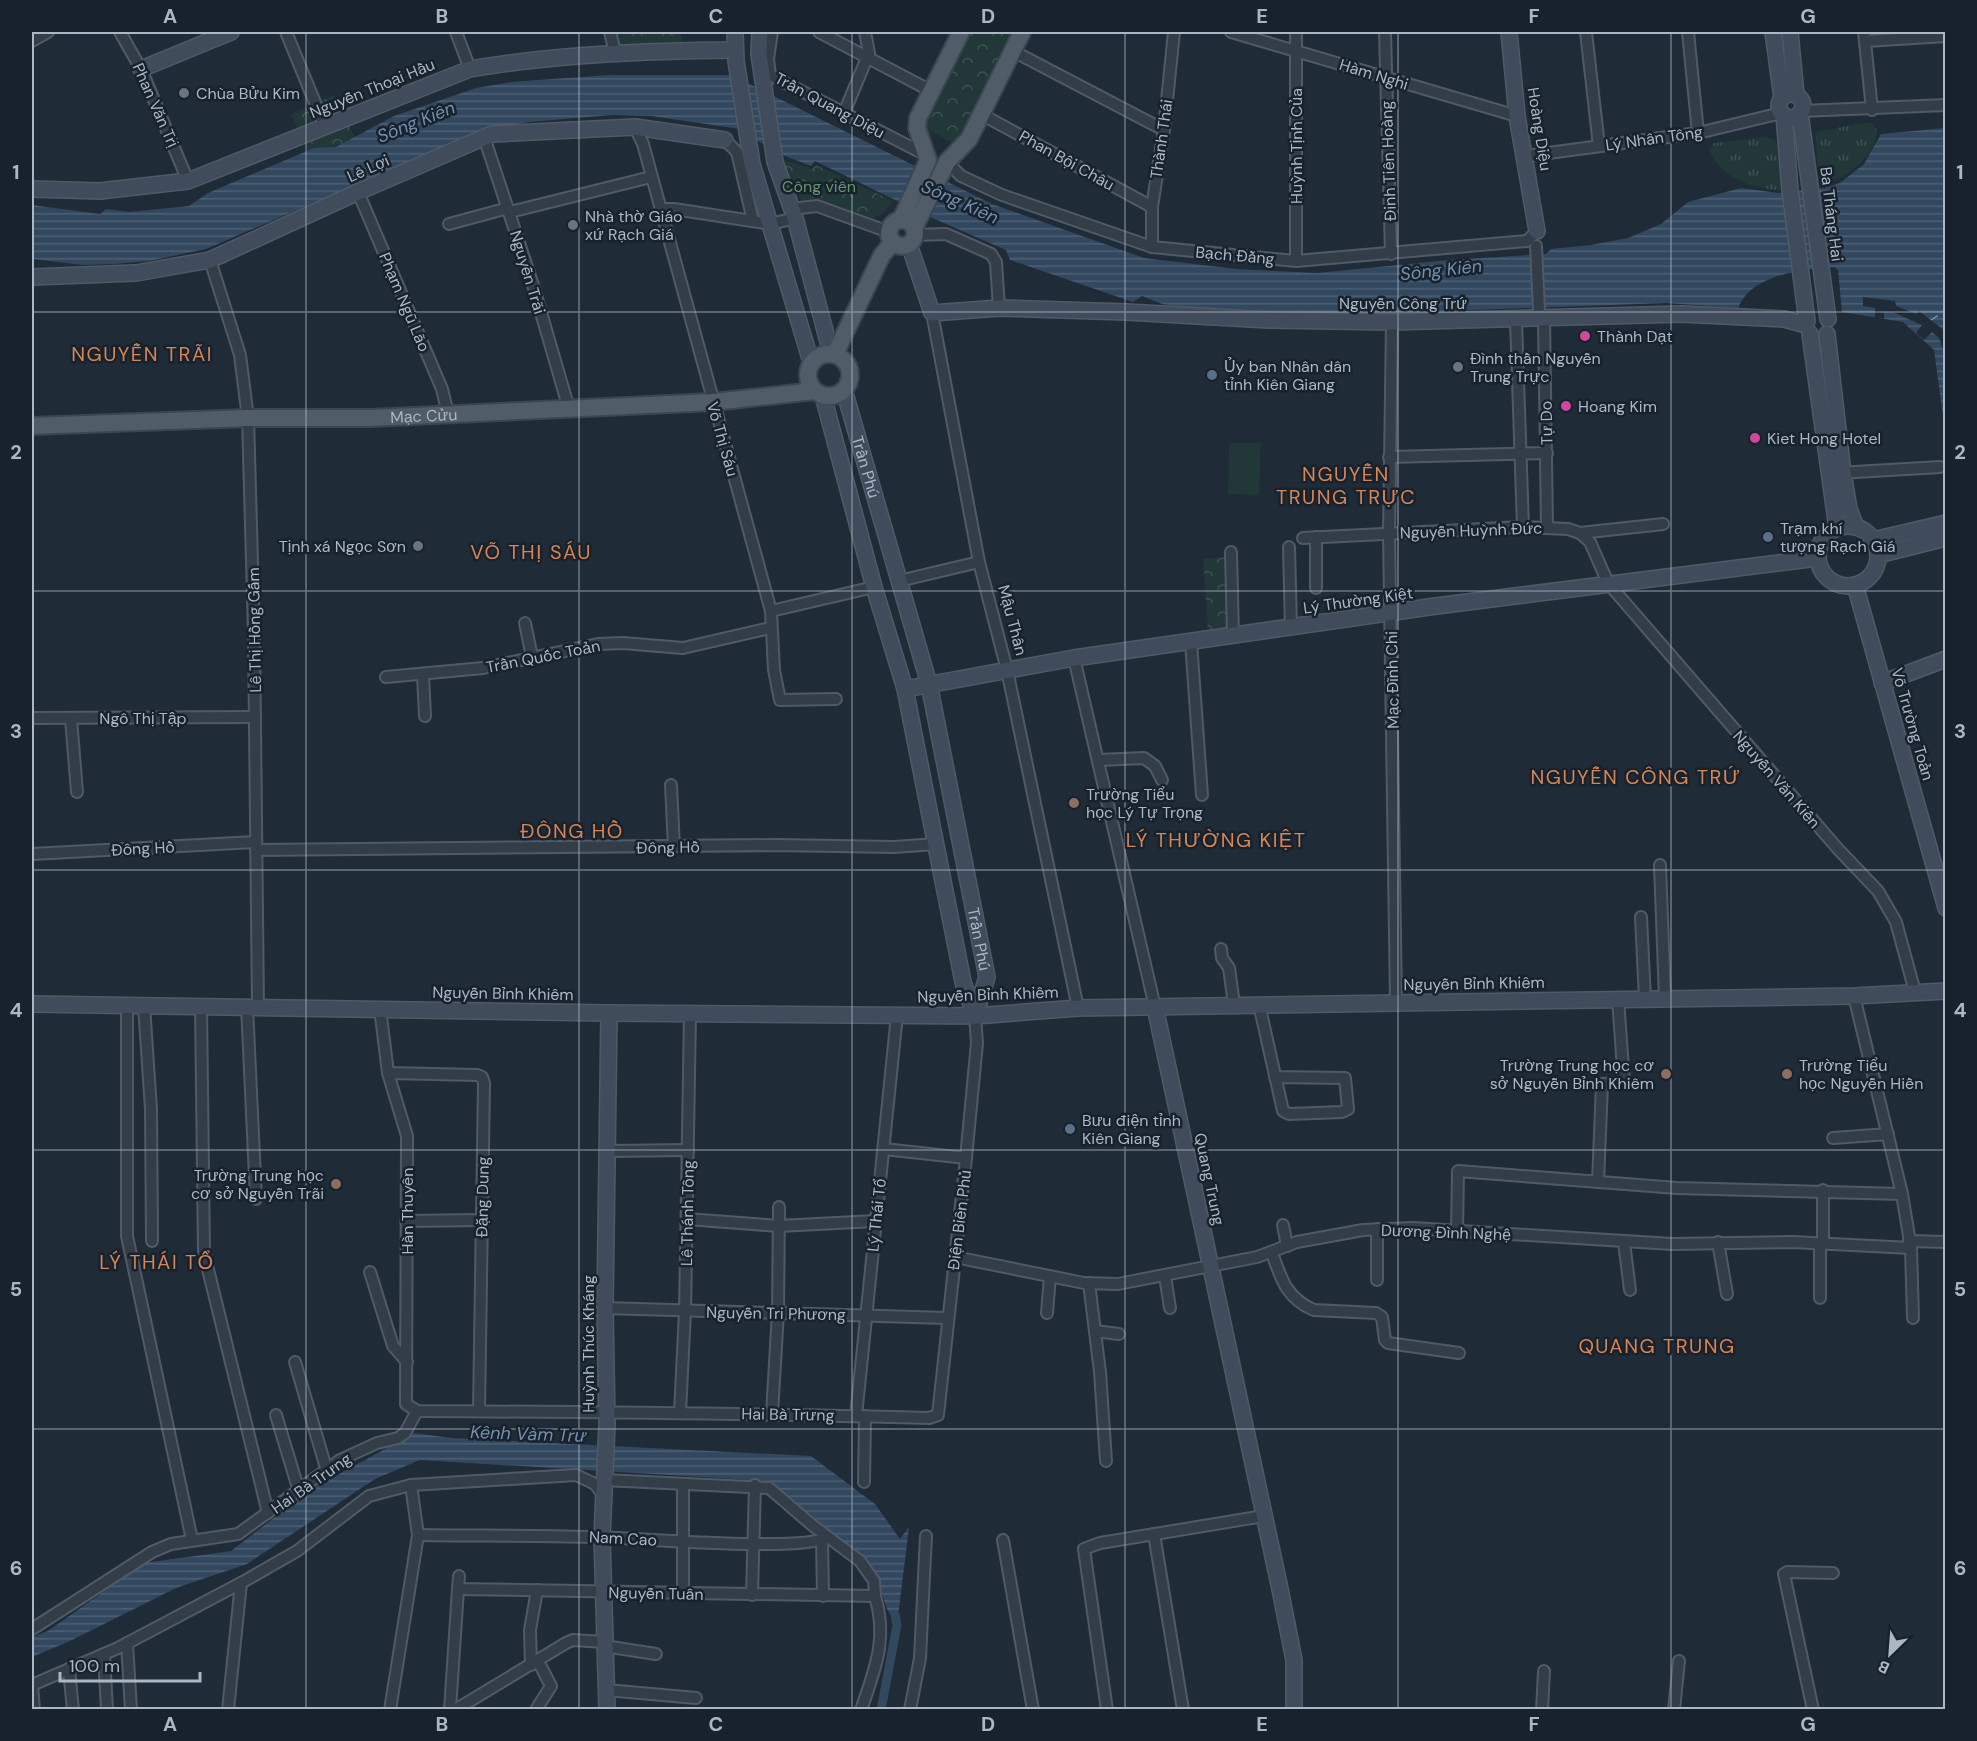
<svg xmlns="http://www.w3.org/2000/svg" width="1977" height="1741" font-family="'DM Sans',sans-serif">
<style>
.grass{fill:url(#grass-tufts)}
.park{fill:url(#park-crowns)}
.pitch{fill:#213738}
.water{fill:url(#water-rules)}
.pier{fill:#1f2b37}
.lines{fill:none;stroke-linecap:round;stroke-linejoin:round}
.canal{stroke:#32485f;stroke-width:9}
.ferry{stroke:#7490ae;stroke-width:1.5;stroke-dasharray:8 6;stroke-linecap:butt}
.street-casing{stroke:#505a66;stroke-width:14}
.secondary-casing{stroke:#505a66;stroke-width:18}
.primary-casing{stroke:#3c4651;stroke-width:20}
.street{stroke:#323d48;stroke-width:10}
.secondary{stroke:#404c5b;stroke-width:15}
.primary{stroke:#505c68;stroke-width:16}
.grid{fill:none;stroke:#acb7c5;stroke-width:1.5;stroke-opacity:0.55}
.worship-dot{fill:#6b7280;stroke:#18222c;stroke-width:2}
.hotel-dot{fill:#d1479c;stroke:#18222c;stroke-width:2}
.service-dot{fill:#5c6f8a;stroke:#18222c;stroke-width:2}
.education-dot{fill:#8d6e63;stroke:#18222c;stroke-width:2}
.labels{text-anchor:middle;stroke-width:5;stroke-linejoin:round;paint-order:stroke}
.street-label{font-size:16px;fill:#acb7c5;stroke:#18222c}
.poi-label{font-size:16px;fill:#acb7c5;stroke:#18222c;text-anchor:start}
.park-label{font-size:16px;fill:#64956c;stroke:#18222c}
.water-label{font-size:18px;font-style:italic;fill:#7490ae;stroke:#18222c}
.quarter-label{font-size:20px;letter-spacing:1.5px;fill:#d68556;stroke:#18222c}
.neatline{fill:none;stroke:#acb7c5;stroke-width:2}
.grid-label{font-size:20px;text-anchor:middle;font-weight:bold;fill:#acb7c5}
</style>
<defs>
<pattern id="grass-tufts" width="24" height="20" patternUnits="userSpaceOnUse" patternTransform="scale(1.5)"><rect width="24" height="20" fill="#213738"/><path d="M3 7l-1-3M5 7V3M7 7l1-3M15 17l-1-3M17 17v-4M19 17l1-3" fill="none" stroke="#3f5253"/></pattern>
<pattern id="park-crowns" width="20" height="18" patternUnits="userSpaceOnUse" patternTransform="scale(1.5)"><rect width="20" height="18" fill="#213738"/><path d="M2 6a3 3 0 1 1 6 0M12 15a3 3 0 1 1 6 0" fill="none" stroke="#3f5253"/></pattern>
<pattern id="water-rules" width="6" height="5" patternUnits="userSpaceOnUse" patternTransform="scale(1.5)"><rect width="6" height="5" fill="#32485f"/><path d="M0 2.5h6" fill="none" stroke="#4d6074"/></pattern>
</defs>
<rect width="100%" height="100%" fill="#1f2b37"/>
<g class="grass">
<path d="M1864,123H1872L1877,131C1875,158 1845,181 1819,184L1815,132Z"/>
<path d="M1765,137L1775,140L1778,146L1783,187L1781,190C1755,190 1718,177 1709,149L1714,143Z"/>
</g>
<g class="park">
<path d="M616,32H681L683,45L621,48Z"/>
<path d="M966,32H1018L956,145L922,126Z"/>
<path d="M334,95L359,147L313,164L291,114Z"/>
<path d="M781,159L812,169L816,165L893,201L883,213L872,219L802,201L782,169Z"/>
<path d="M1227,557L1229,628L1208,631L1203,559Z"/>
</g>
<path class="pitch" d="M1229,443H1261L1259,495L1228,494Z"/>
<g class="water">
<path d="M609,75H731L992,204L1144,258L1236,269L1317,273L1449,260L1546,254L1551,249L1591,245L1628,238L1661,224L1688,202L1741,188L1778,193L1824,188L1840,183L1864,164L1881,134L1945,128V430L1934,350L1903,322L1842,312L1838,270L1834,267C1803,270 1752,273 1738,308L1666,303L1253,318L1162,304L1142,296L1133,302L1127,300L1010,260L1006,250L930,217L815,161L811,166L775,152L740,129L651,116L612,115L529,122L492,128L469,136L206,249L149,261L114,264L83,265L32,259V205L100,214L106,209L129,212L189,206L208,193L314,148L336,147L394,116L476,88L511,82Z"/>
<path d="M414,1433L452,1438L811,1456L875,1504L900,1539L909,1527L897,1625L887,1609L873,1568L770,1481L420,1460L375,1479L247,1564L176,1588L70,1641L32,1657V1637L48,1631L144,1563L231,1551L310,1490Z"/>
</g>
<path class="pier" d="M1863,297L1895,301L1896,306L1916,314L1919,311L1945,331V355L1939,338L1932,332L1924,340L1916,333L1922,325L1895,313L1884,312V319L1875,318V308L1863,306Z"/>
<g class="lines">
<path class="canal" d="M881,1710L897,1625L895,1615"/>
<path class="ferry" d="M1931,320L1946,310"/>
<defs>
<g id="street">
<path d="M120,32L141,69L188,181"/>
<path d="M286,32L325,127"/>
<path d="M456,32L470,69"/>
<path d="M610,32L615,52"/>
<path d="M772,32L768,59L770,75L928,156"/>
<path d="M819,32L931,91"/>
<path d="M1231,32L1517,116"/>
<path d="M1296,32V261"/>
<path d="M1385,32L1391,254"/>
<path d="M1586,32L1599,146"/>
<path d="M1688,32L1698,133"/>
<path d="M1864,32L1872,110"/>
<path d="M32,41L48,32"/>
<path d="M1866,41L1946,36"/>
<path d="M1013,51L1164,130"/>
<path d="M1801,111L1946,105"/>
<path d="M844,113L869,53L865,32"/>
<path d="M981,114L1152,207"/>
<path d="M635,127L643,144L771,611L774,670L780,700L836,699"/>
<path d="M484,137L533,285L569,409"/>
<path d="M725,140L737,152L753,221"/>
<path d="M1526,156L1698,133L1781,113"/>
<path d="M947,162L961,176L1002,195L1152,247L1296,261L1527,241L1537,231"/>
<path d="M358,192L442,389L448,414"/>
<path d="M660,209H674L771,224L795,218"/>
<path d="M792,209L817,206L889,232"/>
<path d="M510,212L651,177"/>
<path d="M449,224L508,208"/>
<path d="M915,235L946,234L991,254L996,262L999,308"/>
<path d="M1536,246L1539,311"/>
<path d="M1152,247V207L1164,130L1174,32"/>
<path d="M210,260L240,355L248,418L254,634L258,1006"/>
<path d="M932,313L979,562L1007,670L1078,1008"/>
<path d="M1544,319L1547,527"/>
<path d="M1516,320L1523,527"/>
<path d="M1392,322L1389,534L1396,1002"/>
<path d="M1389,457L1547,453"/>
<path d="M1838,473L1940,467"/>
<path d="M1580,533L1663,524"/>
<path d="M1316,537V588"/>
<path d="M1303,538L1523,527L1568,529L1580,533L1590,542L1608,583L1838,849L1878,891L1896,922L1915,992"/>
<path d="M1289,547L1291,628"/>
<path d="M1231,552L1233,636"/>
<path d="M899,581L979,562"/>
<path d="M771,611L874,587"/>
<path d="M525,623L532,657"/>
<path d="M1191,642L1202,795"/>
<path d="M1074,658L1155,1007"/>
<path d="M423,675L425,716"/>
<path d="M386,677L483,668L598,644L623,643L683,648L770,628"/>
<path d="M32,718L255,717"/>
<path d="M71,718L77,792"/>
<path d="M1099,760L1144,758L1155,766L1162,780"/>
<path d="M671,785L674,847"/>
<path d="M256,850L777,845L894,847L936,844"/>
<path d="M32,854L255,842"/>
<path d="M1660,865L1665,999"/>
<path d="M1641,917L1645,999"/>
<path d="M1221,949L1222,958L1229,968L1234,1004"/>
<path d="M1854,996L1902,1194L1911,1248L1913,1318"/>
<path d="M1259,1004L1283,1111L1289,1114L1342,1112L1348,1109L1345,1078L1275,1077"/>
<path d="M127,1005V1236L192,1540"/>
<path d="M144,1005L151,1109L152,1241"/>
<path d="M201,1005L204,1253L268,1513"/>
<path d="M247,1006L256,1199"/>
<path d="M380,1008L388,1073L407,1136L406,1404L417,1411C587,1412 758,1413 929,1418L938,1415L966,1158L977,1043L975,1016"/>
<path d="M388,1073L477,1075L482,1077L484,1083L479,1411"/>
<path d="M1833,1138L1888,1134"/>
<path d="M884,1149L966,1158"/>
<path d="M607,1151L688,1150"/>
<path d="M1598,1182L1602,1084L1624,1083L1618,999"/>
<path d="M1823,1190V1244"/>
<path d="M687,1219L779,1226L875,1221"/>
<path d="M406,1221L482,1220"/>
<path d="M1283,1225L1287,1246"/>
<path d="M1377,1229V1280"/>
<path d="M1457,1231L1458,1171L1677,1188L1902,1194"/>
<path d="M1909,1241L1946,1242"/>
<path d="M1624,1242L1630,1290"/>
<path d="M1718,1242L1727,1294"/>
<path d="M1820,1244V1298"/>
<path d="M1272,1253C1281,1279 1287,1299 1314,1310L1376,1313L1382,1317L1385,1340L1388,1343L1459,1353"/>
<path d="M955,1257L1084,1283L1118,1284L1257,1257L1297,1242L1363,1230L1413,1228L1672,1244L1792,1242L1911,1248"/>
<path d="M370,1272L393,1346L407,1362"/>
<path d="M1165,1276L1170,1308"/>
<path d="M1089,1283L1100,1372L1106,1461"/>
<path d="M605,1308L947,1318"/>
<path d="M1047,1313L1050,1276"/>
<path d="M1095,1331L1119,1334"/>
<path d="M295,1362L326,1468"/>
<path d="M680,1412L685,1312L690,1014"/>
<path d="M772,1414L778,1312L779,1207"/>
<path d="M276,1415L298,1488"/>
<path d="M856,1416L897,1015"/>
<path d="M864,1482L865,1416"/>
<path d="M683,1484V1594"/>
<path d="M1154,1534L1183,1710"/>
<path d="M418,1535C475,1536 533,1535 591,1537C629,1537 804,1553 827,1537"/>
<path d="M822,1540L823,1596"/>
<path d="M1003,1540L1033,1710"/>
<path d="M459,1576L458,1589L875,1596L874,1581L860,1561L812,1525L769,1488L604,1480"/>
<path d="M752,1595L755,1485"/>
<path d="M32,1629L152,1552L171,1544L238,1534L340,1460L377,1443L398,1438L405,1433L417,1411"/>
<path d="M127,1643L131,1710"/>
<path d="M604,1646L656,1654"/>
<path d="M104,1654L107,1710"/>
<path d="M531,1665L530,1630L537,1590"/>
<path d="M69,1669L73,1710"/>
<path d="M32,1685L118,1648L241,1583L297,1551L369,1496L411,1485L576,1475L595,1484L604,1496"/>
<path d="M32,1685L34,1710"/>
<path d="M606,1690L696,1698"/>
<path d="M228,1710L241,1583"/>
<path d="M390,1710L418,1535L411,1485"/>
<path d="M450,1710L458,1589"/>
<path d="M455,1710L566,1643L573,1640L604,1642"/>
<path d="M536,1710L551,1686L538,1661"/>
<path d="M861,1710C875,1669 888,1639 875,1596"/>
<path d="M910,1710L920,1658L926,1536"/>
<path d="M1107,1710L1084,1549L1100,1543L1264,1516"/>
<path d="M1542,1710L1544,1671"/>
<path d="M1674,1710L1679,1661"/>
<path d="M1813,1710L1784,1574L1787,1572L1833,1573"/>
</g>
<g id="secondary">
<path d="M735,32L736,61L752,164L811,362"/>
<path d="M760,32L759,54L775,162L795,218L831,353"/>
<path d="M1509,32L1517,116L1537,231"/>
<path d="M1773,32L1782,98"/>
<path d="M1790,32L1796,95"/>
<path d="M141,69L231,32"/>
<circle cx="1791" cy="106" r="12"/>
<path d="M1800,113L1828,319"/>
<path d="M1784,115L1790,190L1807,321"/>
<path d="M32,189L100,191L188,181L470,69C558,54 646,51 735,50"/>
<path d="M909,244L932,313L999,308L1127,312L1268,320L1392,322L1681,314L1784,319L1806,325"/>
<path d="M32,277L136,273L210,260L358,192L492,134L635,127L725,140"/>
<path d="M1810,334L1837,528"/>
<path d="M1827,334L1843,473L1849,509L1856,527"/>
<path id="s1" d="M844,390L929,684L987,977L975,1016"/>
<path d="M823,396L874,587L905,689L963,982L975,1016"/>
<circle cx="1848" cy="556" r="30"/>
<path d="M1873,540L1946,523"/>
<path d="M1878,555L1946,538"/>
<path d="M1855,585L1946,908"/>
<path d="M1882,683L1946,659"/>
<path d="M905,689L1074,658L1436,606L1818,558"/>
<path d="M32,1004L609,1013L975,1016L1078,1008L1854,996L1946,991"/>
<path d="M1155,1007L1280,1589L1294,1660V1710"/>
<path d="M607,1710L602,1537L607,1424L605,1308L609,1013"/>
</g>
<g id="primary">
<path d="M901,220L928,160L917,128L918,118L961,32"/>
<circle cx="902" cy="233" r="13"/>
<path d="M914,228L947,162L969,139L1022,32"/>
<circle cx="829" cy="375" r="21"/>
<path d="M835,354L882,255L893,242"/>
<path id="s2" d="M32,426L248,418H371L713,402L815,391"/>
</g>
</defs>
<use href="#street" class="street-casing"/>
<use href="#secondary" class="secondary-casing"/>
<use href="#primary" class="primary-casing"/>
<use href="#street" class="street"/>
<use href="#secondary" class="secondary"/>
<use href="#primary" class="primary"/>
</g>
<path class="grid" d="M306,32V1710M579,32V1710M852,32V1710M1125,32V1710M1398,32V1710M1671,32V1710M32,312H1946M32,591H1946M32,870H1946M32,1150H1946M32,1429H1946"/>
<g class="worship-dot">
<circle cx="184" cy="93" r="6"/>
<circle cx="573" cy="225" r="6"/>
<circle cx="1458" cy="367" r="6"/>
<circle cx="418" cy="546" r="6"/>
</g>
<g class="hotel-dot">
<circle cx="1585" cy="336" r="6"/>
<circle cx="1566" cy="406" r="6"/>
<circle cx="1755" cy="438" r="6"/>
</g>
<g class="service-dot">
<circle cx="1212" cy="375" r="6"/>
<circle cx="1768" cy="537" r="6"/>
<circle cx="1070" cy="1129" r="6"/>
</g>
<g class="education-dot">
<circle cx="1074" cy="803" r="6"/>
<circle cx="1666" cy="1074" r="6"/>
<circle cx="1787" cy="1074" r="6"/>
<circle cx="336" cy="1184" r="6"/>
</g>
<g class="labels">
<g class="street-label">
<text transform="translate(1374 74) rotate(17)" y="6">Hàm Nghi</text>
<text transform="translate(372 88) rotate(-22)" y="6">Nguyễn Thoại Hầu</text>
<text transform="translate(156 105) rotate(66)" y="6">Phan Văn Trị</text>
<text transform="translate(830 105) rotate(28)" y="6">Trần Quang Diệu</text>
<text transform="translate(1540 129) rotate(81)" y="6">Hoàng Diệu</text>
<text transform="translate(1654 138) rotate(-8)" y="6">Lý Nhân Tông</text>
<text transform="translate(1161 139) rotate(-82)" y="6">Thành Thái</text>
<text transform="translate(1296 146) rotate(-90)" y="6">Huỳnh Tịnh Của</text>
<text transform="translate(1067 160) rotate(29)" y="6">Phan Bội Châu</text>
<text transform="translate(1388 161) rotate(-92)" y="6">Đinh Tiên Hoàng</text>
<text transform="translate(368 168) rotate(-24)" y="6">Lê Lợi</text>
<text transform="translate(1832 214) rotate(83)" y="6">Ba Tháng Hai</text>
<text transform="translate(1235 255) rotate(5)" y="6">Bạch Đằng</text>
<text transform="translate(528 272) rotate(73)" y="6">Nguyễn Trãi</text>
<text transform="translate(405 302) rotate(67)" y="6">Phạm Ngũ Lão</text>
<text x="1403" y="309">Nguyễn Công Trứ</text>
<text dy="6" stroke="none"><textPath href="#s2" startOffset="392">Mạc Cửu</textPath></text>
<text transform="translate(1546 423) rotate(-91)" y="6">Tự Do</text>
<text transform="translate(723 439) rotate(74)" y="6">Võ Thị Sáu</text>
<text dy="6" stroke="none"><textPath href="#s1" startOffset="80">Trần Phú</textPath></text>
<text transform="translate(1471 530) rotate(-2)" y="6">Nguyễn Huỳnh Đức</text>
<text transform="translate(1358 600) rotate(-8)" y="6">Lý Thường Kiệt</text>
<text transform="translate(1013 620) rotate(75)" y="6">Mậu Thân</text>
<text transform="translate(254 630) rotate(-91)" y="6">Lê Thị Hồng Gấm</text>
<text transform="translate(543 656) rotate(-11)" y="6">Trần Quốc Toản</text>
<text transform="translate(1392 680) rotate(-91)" y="6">Mạc Đĩnh Chi</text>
<text x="143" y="724">Ngô Thị Tập</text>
<text transform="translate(1913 724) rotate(74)" y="6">Võ Trường Toản</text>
<text transform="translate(1777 779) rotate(49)" y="6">Nguyễn Văn Kiến</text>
<text transform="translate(668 847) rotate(-1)" y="6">Đông Hồ</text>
<text transform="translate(143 848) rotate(-3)" y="6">Đông Hồ</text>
<text dy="6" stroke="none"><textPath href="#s1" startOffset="566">Trần Phú</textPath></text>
<text transform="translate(1474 983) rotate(-1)" y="6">Nguyễn Bỉnh Khiêm</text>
<text transform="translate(503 993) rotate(1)" y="6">Nguyễn Bỉnh Khiêm</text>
<text transform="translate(988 994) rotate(-2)" y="6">Nguyễn Bỉnh Khiêm</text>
<text transform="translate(1210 1179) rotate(78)" y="6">Quang Trung</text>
<text transform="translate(482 1197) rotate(-89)" y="6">Đặng Dung</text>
<text transform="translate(407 1211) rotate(-90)" y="6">Hàn Thuyên</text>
<text transform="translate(687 1213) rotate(-89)" y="6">Lê Thánh Tông</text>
<text transform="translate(876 1215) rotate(-84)" y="6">Lý Thái Tổ</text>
<text transform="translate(959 1220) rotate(-83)" y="6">Điện Biên Phủ</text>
<text transform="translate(1446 1232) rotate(2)" y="6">Dương Đình Nghệ</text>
<text transform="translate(776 1313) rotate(1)" y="6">Nguyễn Tri Phương</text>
<text transform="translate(588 1344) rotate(-90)" y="6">Huỳnh Thúc Kháng</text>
<text transform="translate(788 1414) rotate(1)" y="6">Hai Bà Trưng</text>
<text transform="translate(311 1483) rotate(-35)" y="6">Hai Bà Trưng</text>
<text transform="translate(623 1538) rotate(3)" y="6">Nam Cao</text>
<text transform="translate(656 1593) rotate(1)" y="6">Nguyễn Tuân</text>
</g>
<g class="poi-label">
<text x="196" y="99">Chùa Bửu Kim</text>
<text x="585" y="222">Nhà thờ Giáo<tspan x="585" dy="18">xứ Rạch Giá</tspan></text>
<text x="1597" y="342">Thành Dạt</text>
<text x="1470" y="364">Đình thần Nguyễn<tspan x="1470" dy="18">Trung Trực</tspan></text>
<text x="1224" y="372">Ủy ban Nhân dân<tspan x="1224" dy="18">tỉnh Kiên Giang</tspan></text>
<text x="1578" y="412">Hoang Kim</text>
<text x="1767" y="444">Kiet Hong Hotel</text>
<text x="1780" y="534">Trạm khí<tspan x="1780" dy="18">tượng Rạch Giá</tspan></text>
<text x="406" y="552" text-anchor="end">Tịnh xá Ngọc Sơn</text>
<text x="1086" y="800">Trường Tiểu<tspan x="1086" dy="18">học Lý Tự Trọng</tspan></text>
<text x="1654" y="1071" text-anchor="end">Trường Trung học cơ<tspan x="1654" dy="18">sở Nguyễn Bỉnh Khiêm</tspan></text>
<text x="1799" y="1071">Trường Tiểu<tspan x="1799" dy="18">học Nguyễn Hiền</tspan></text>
<text x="1082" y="1126">Bưu điện tỉnh<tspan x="1082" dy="18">Kiên Giang</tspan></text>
<text x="324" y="1181" text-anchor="end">Trường Trung học<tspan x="324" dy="18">cơ sở Nguyễn Trãi</tspan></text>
</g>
<g class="park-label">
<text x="819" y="192">Công viên</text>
</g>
<g class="water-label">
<text transform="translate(416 122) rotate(-22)" y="6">Sông Kiên</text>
<text transform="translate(960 202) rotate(24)" y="6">Sông Kiên</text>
<text transform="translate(1441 270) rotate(-6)" y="6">Sông Kiên</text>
<text transform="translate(528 1434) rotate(2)" y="6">Kênh Vàm Trư</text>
</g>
<g class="quarter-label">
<text x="142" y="361">NGUYỄN TRÃI</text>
<text x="1346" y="481">NGUYỄN<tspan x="1346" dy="23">TRUNG TRỰC</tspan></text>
<text x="531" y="559">VÕ THỊ SÁU</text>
<text x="1636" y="784">NGUYỄN CÔNG TRỨ</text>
<text x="572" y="838">ĐÔNG HỒ</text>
<text x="1216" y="847">LÝ THƯỜNG KIỆT</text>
<text x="157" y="1269">LÝ THÁI TỔ</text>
<text x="1657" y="1353">QUANG TRUNG</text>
</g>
</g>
<rect width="1977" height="1741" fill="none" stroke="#18222c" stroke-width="66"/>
<g transform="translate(1890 1654) rotate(205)" stroke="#18222c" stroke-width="4.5" paint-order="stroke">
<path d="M0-4.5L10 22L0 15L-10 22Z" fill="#acb7c5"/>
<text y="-9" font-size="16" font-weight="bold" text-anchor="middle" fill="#acb7c5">B</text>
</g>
<path d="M60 1672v9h140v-9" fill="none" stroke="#acb7c5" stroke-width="3"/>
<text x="69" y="1672" font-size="18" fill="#acb7c5" stroke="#18222c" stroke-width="4.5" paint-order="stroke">100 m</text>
<rect x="33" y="33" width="1911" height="1675" class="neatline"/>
<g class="grid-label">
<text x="170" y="23">A</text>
<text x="442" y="23">B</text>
<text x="716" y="23">C</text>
<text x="988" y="23">D</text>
<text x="1262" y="23">E</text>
<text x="1534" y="23">F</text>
<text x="1808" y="23">G</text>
<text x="16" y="179">1</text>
<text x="1960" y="179">1</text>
<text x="16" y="459">2</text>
<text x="1960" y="459">2</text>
<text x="16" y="738">3</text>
<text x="1960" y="738">3</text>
<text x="16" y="1017">4</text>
<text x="1960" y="1017">4</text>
<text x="16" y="1296">5</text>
<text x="1960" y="1296">5</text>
<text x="16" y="1575">6</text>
<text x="1960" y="1575">6</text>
<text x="170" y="1731">A</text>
<text x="442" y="1731">B</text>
<text x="716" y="1731">C</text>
<text x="988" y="1731">D</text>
<text x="1262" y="1731">E</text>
<text x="1534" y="1731">F</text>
<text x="1808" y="1731">G</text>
</g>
</svg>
